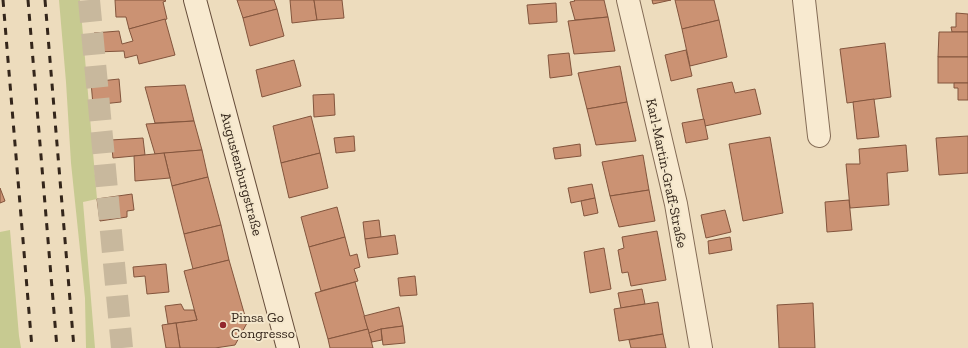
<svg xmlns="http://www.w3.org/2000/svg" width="968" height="348" font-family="'Zilla Slab',serif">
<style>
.green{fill:#c7ca91}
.building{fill:#cb9273;stroke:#83553d}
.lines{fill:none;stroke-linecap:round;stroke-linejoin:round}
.highway-tunnel{stroke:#c8b89d;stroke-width:22;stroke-dasharray:22 11;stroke-linecap:butt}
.street-casing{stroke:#846c56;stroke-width:24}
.secondary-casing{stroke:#664d3a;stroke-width:24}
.street{stroke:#f8ead0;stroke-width:22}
.secondary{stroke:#f8ead0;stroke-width:22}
.rail{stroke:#34261b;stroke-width:3;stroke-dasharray:7 7;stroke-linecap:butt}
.poi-dot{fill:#92272e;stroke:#f4e7cc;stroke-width:1.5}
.labels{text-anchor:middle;stroke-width:4;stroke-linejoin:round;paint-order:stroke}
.street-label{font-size:14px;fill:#34261b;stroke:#f4e7cc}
.poi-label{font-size:14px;fill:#34261b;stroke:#f4e7cc;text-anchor:start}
</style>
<rect width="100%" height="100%" fill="#eddcbd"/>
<g class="green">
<path d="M59,0H80L97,199L83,202L95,348H86L85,298L71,163L66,82Z"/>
<path d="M10,230L19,336L21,348H0V232Z"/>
</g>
<g class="building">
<path d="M115,0H165L166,1L163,2L167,19L129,29L126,17H116Z"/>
<path d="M237,0H274L277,9L243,18Z"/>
<path d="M290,0H314L317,20L292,23Z"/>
<path d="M314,0H342L344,18L317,20Z"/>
<path d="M574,0H604L608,17L575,20L570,2L575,1Z"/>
<path d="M652,0H671L653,4Z"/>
<path d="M675,0H714L719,20L682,29Z"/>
<path d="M556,3L557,22L529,24L527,5Z"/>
<path d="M277,9L284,36L250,46L243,18Z"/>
<path d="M956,13L968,14V32H952L951,27H956Z"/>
<path d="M608,17L615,51L574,54L568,21Z"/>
<path d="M165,19L175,55L139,64L137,55L125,58L124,51L95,52L94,33L119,31L122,44L133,41L129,29Z"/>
<path d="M719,20L727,57L690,66L682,29Z"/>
<path d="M939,32H968V57H938Z"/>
<path d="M885,43L891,97L847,103L840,49Z"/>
<path d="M686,50L692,76L671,81L665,55Z"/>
<path d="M569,53L572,75L550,78L548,55Z"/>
<rect x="938" y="57" width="30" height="26"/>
<path d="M294,60L301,86L262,97L256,70Z"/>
<path d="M620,66L627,102L587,109L578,73Z"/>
<path d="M119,79L121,102L93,105L91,82Z"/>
<path d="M732,82L735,93L755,89L761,114L705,126L697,89Z"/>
<path d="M954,83H968V100H958V88H954Z"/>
<path d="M185,85L194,121L155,123L145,87Z"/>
<path d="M334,94L335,115L314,117L313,95Z"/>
<path d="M874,99L879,137L857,139L853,102Z"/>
<path d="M627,102L636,141L596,145L587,109Z"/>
<path d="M311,116L320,153L281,163L273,126Z"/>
<path d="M704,119L708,139L686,143L682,123Z"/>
<path d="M194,121L202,150L155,154L146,124Z"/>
<path d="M354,136L355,151L336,153L334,138Z"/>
<path d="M968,136V173L939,175L936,138Z"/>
<path d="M770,137L783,213L743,221L729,144Z"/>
<path d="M143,138L145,155L113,158L111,140Z"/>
<path d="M580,144L581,156L555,159L553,148Z"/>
<path d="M906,145L908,171L887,173L889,205L850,208L846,164H860L859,149Z"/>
<path d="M202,150L208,177L172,186L164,153Z"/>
<path d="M164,153L170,178L135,181L134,156Z"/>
<path d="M320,153L328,188L289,198L281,163Z"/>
<path d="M643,155L649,190L610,196L602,162Z"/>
<path d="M208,177L221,225L184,234L172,186Z"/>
<path d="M592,184L595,198L571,203L568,188Z"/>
<path d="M0,188L5,201L0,203Z"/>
<path d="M649,190L655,221L619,227L610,196Z"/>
<path d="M132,194L134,210L127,211V217L100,221L97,199Z"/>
<path d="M595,198L598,213L584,216L581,201Z"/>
<path d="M849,200L852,230L827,232L825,202Z"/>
<path d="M337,207L345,237L309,247L301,217Z"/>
<path d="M725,210L731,232L706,238L701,215Z"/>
<path d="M379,220L381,237L365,239L363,222Z"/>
<path d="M221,225L229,260L193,269L184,234Z"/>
<path d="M657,231L666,280L631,286L628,272L622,273L618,250L624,248L622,237Z"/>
<path d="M395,235L398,254L368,258L365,239Z"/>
<path d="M345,237L350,256L357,254L360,267L354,269L358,281L321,291L309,247Z"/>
<path d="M730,237L732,250L709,254L708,241Z"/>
<path d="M604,248L611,289L590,293L584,252Z"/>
<path d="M229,260L247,323L235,345L215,348H180L176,323L197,320L184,271Z"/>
<path d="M166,264L169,292L147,294L145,276L134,277L133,267Z"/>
<path d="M415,276L417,295L400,296L398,278Z"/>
<path d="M355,282L368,329L328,339L315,293Z"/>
<path d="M642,289L645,304L621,308L618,293Z"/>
<path d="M658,302L663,334L619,341L614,309Z"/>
<path d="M813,303L815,348H779L777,305Z"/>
<path d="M181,304L184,310H194L197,320L168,324L165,306Z"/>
<path d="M399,307L403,326L381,329L369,333L364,316Z"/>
<path d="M176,323L180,348H166L162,325Z"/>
<path d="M403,326L405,343L383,345L381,329Z"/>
<path d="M368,329L373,348H330L328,339Z"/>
<path d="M381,329L382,340L372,342L369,333Z"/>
<path d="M663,334L666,348H631L629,340Z"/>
</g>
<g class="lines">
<path class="highway-tunnel" d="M89,0L122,348"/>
<defs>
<g id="street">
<path d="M628,0L676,204L701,348"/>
<path d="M804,0L819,136"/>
</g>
<path id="secondary" d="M195,0L288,348"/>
</defs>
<use href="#street" class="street-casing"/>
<use href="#secondary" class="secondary-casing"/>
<use href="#street" class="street"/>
<use href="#secondary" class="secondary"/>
<g class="rail">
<path d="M3,0L32,348"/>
<path d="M28,0L57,348"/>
<path d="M45,0L74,348"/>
</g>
</g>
<circle class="poi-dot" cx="223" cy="325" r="4"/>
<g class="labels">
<g class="street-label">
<text transform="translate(667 173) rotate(78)" y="5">Karl-Martin-Graff-Straße</text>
<text transform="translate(242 174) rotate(75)" y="5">Augustenburgstraße</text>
</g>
<g class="poi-label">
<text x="231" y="322">Pinsa Go<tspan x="231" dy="16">Congresso</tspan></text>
</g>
</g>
</svg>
